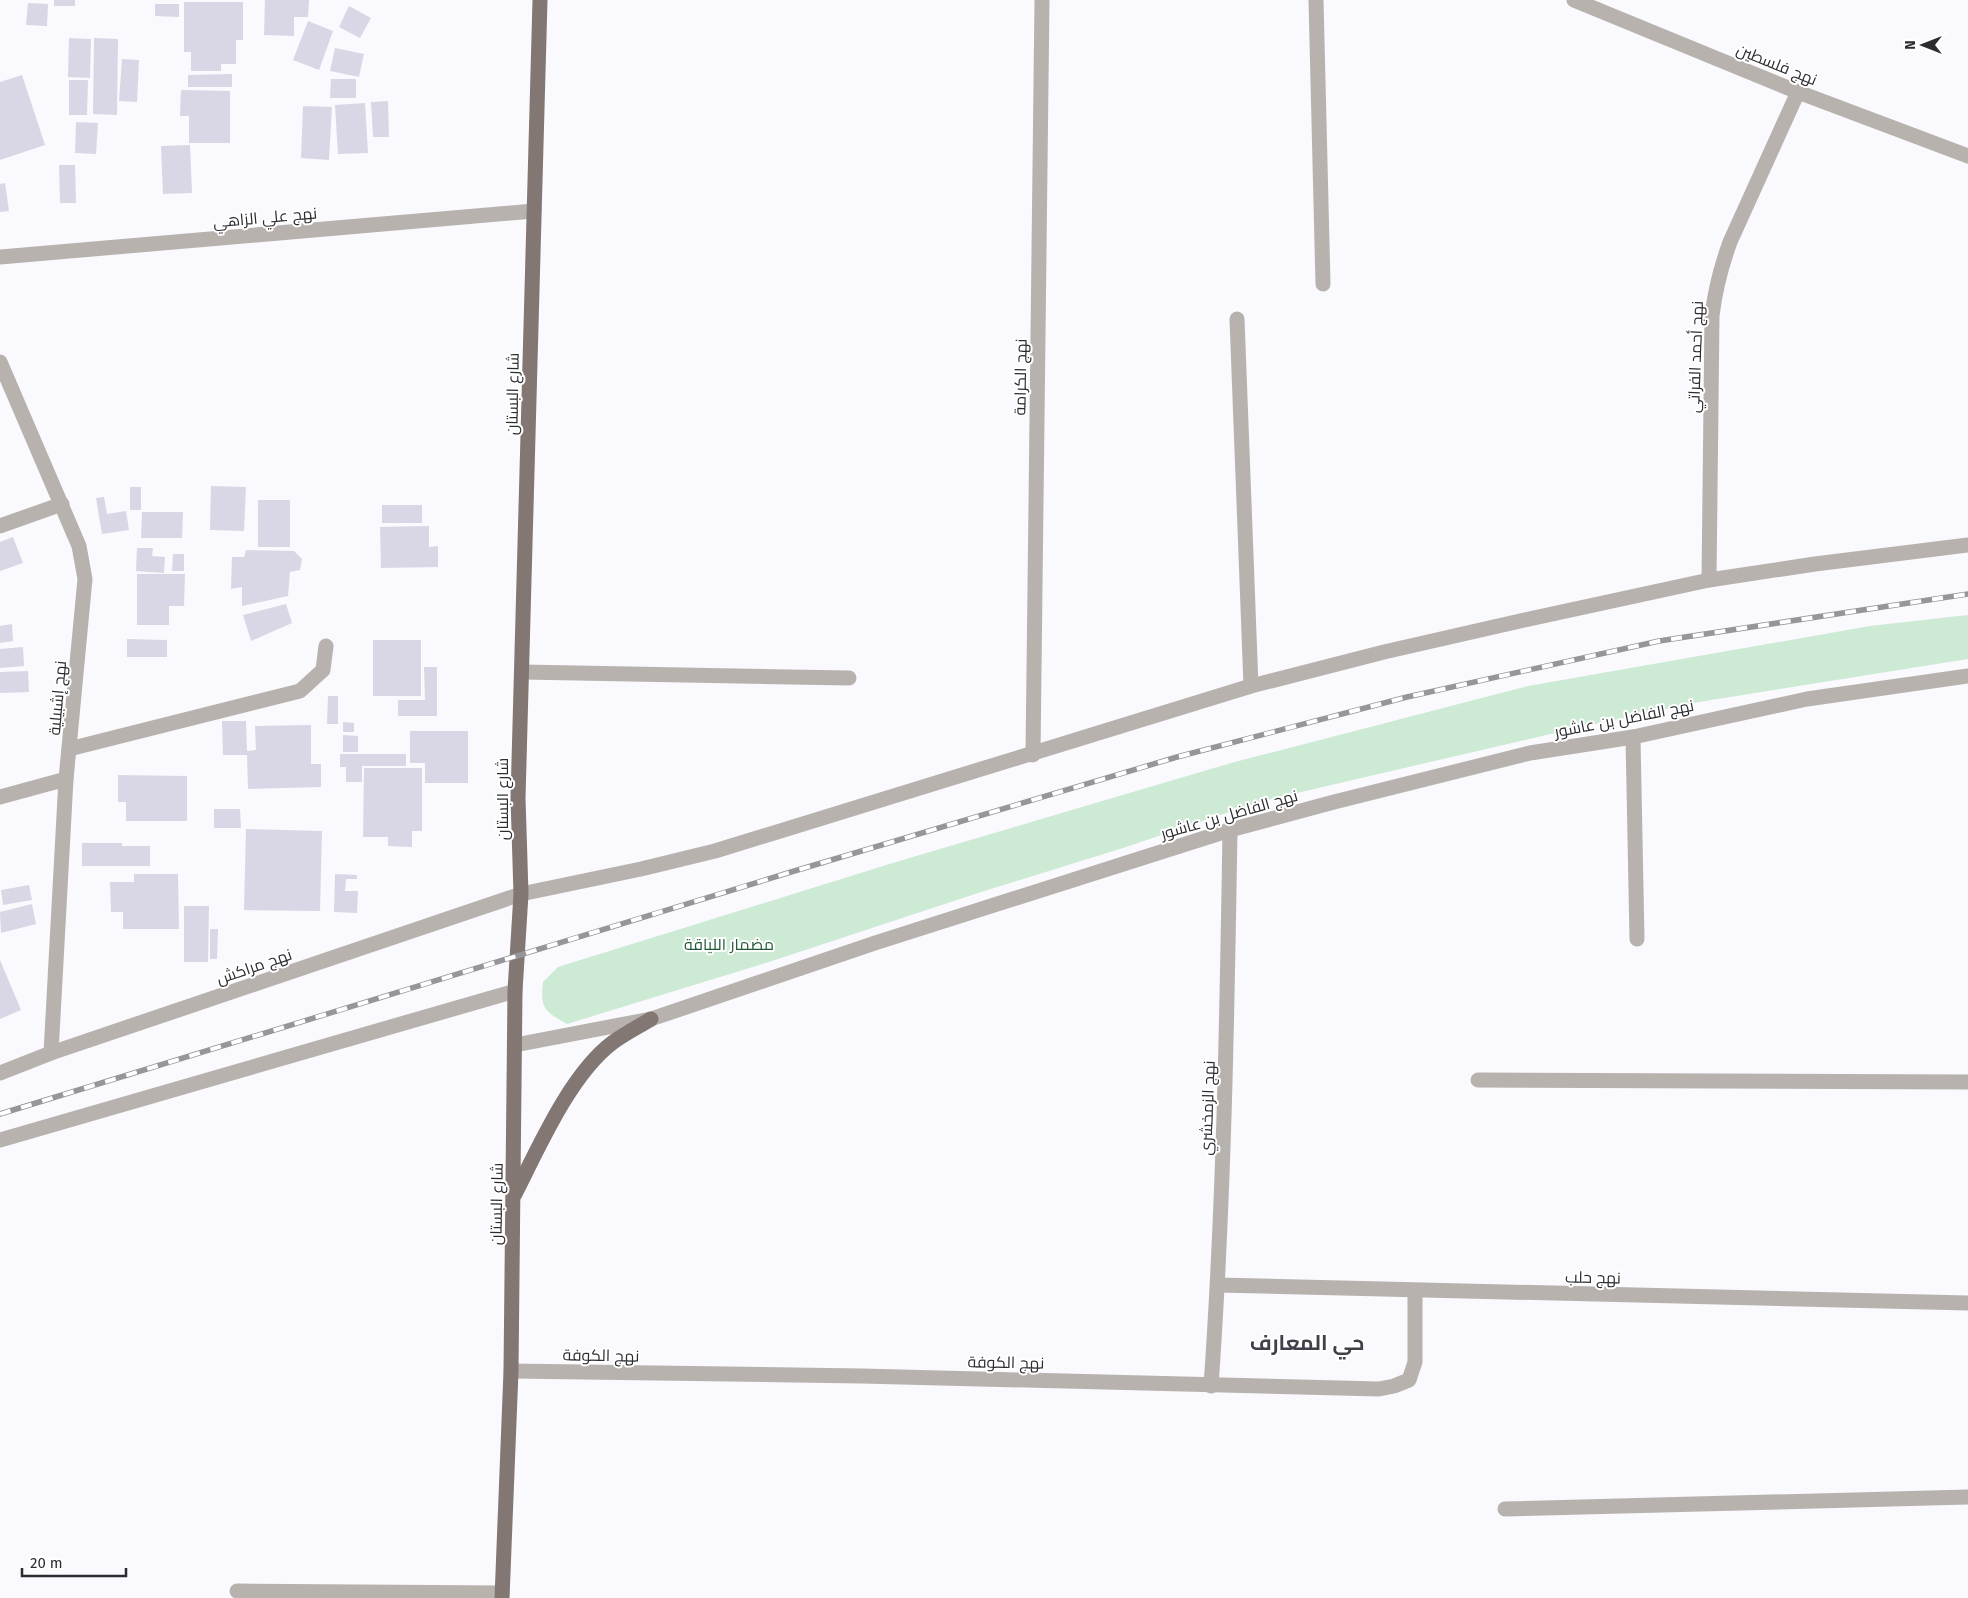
<svg xmlns="http://www.w3.org/2000/svg" width="1968" height="1598" font-family="'Fira Sans',Cairo,sans-serif">
<style>
.green{fill:#cdead5}
.building{fill:#d9d7e5}
.lines{fill:none;stroke-linecap:round;stroke-linejoin:round}
.minor{stroke:#b8b2af;stroke-width:15}
.major{stroke:#827772;stroke-width:15}
.rail-casing{stroke:#96959a;stroke-width:5.5}
.rail{stroke:#fff;stroke-width:4;stroke-dasharray:11;stroke-linecap:butt}
.labels{text-anchor:middle;stroke-width:4;stroke-linejoin:round;paint-order:stroke}
.street-label{font-size:16px;fill:#2c2b30;stroke:#fff}
.park-label{font-size:16px;fill:#215938;stroke:#fff}
.district-label{font-size:21px;font-weight:bold;fill:#41404a;stroke:#fff}
</style>
<rect width="100%" height="100%" fill="#f9f9fe"/>
<path class="green" d="M1968,615V659L1699,702L1581,727L1262,801L1123,848L978,893L769,962L567,1024C544,1011 540,1008 543,982L558,967L896,862L1231,763L1528,686L1870,626Z"/>
<g class="building">
<rect x="54" y="0" width="21" height="6"/>
<path d="M265,0H309L308,17H294V36L264,35Z"/>
<path d="M184,2H243V40H236V64H221V71H191V52H184Z"/>
<path d="M28,3L48,4L47,26L26,25Z"/>
<path d="M155,4H179V17L155,16Z"/>
<path d="M349,6L371,18L360,38L339,27Z"/>
<path d="M308,21L333,31L319,70L293,60Z"/>
<path d="M69,38L91,39L90,78L68,77Z"/>
<path d="M94,38L118,39L117,115L93,114Z"/>
<path d="M335,48L364,54L359,77L330,71Z"/>
<path d="M122,59L139,60L137,102L119,101Z"/>
<path d="M232,74V87H188V75Z"/>
<path d="M22,75L45,145L0,160V82Z"/>
<path d="M331,79H356V98H330Z"/>
<path d="M69,80H88L87,115H69Z"/>
<path d="M181,90L230,91V143H189V116H180Z"/>
<path d="M388,101L389,137H373L371,102Z"/>
<path d="M365,103L368,153L338,154L335,105Z"/>
<path d="M303,106L332,107L329,160L301,158Z"/>
<path d="M76,122L98,123L96,154L75,153Z"/>
<path d="M190,145L192,193L163,194L161,146Z"/>
<path d="M59,165H75L76,203H60Z"/>
<path d="M5,183L9,211L0,212V184Z"/>
<path d="M211,486L246,487L244,531L210,530Z"/>
<rect x="130" y="487" width="11" height="23"/>
<path d="M104,497L107,514L126,511L129,530L102,534L96,498Z"/>
<rect x="258" y="500" width="32" height="47"/>
<rect x="382" y="505" width="40" height="18"/>
<path d="M142,512H183L182,538H141Z"/>
<path d="M429,526V547L438,546V567L381,568L380,527Z"/>
<path d="M13,537L23,563L0,571V542Z"/>
<path d="M137,548H153L152,556L165,557L164,573L136,571Z"/>
<path d="M246,550L294,551L302,559L300,570L290,572L288,596L242,606V587L231,589L232,557H244Z"/>
<path d="M173,554H184V571H172Z"/>
<path d="M137,574H185L184,606H169V625H137Z"/>
<path d="M286,604L292,623L251,641L243,615Z"/>
<path d="M12,624L13,641L0,643V626Z"/>
<path d="M127,639L167,640V657H127Z"/>
<rect x="373" y="640" width="48" height="56"/>
<path d="M23,647L24,666L0,668V649Z"/>
<path d="M424,667H437V716H398V700H425Z"/>
<path d="M28,671L29,692L0,693V672Z"/>
<path d="M328,696H338V724H327Z"/>
<path d="M222,721H246L247,751L256,750L255,726L311,725V764H321V787L248,789L247,755H223Z"/>
<path d="M343,722L354,723V732H343Z"/>
<path d="M410,731H468V783H425V763H410Z"/>
<path d="M343,735L358,736V752H343Z"/>
<path d="M340,754H406V766H362V782H346V767H340Z"/>
<path d="M364,768H422V831H412V847L388,846V837H363Z"/>
<path d="M118,775L187,776V821H126V802H118Z"/>
<path d="M214,809H240L241,828H214Z"/>
<path d="M246,829L322,831L320,911L244,910Z"/>
<path d="M82,843H122V846H150V866H82Z"/>
<path d="M134,874H178L179,929H123V912H111L110,882H134Z"/>
<path d="M335,874L357,875V879H346L345,891H358L357,913L334,912Z"/>
<path d="M29,885L32,900L3,905L1,890Z"/>
<path d="M32,904L36,924L1,933L0,912Z"/>
<path d="M184,906H209L208,962H184Z"/>
<path d="M210,929H218L217,959H210Z"/>
<path d="M0,960L21,1010L0,1019Z"/>
</g>
<g class="lines">
<g class="minor">
<path d="M1316,0L1323,284"/>
<path d="M1574,0L1798,92L1968,156"/>
<path d="M0,257L534,211"/>
<path d="M1237,319L1251,686"/>
<path d="M0,362L79,546L85,579L66,779L51,1053"/>
<path d="M0,526L62,504"/>
<path d="M1709,580L1712,316C1715,290 1721,267 1730,242L1798,92"/>
<path d="M522,672L849,678"/>
<path d="M1633,737L1637,939"/>
<path d="M69,749L300,691L323,670L326,646"/>
<path d="M1033,755L1042,0"/>
<path d="M0,797L66,779"/>
<path d="M515,1045L651,1019L875,943L1230,830L1334,802L1530,753L1633,737L1807,699L1968,676"/>
<path d="M0,1073L51,1053L521,894L641,869L715,851L1251,686L1384,652L1520,621L1709,580L1815,564L1968,545"/>
<path d="M1478,1080L1968,1082"/>
<path d="M0,1140L515,991"/>
<path d="M1218,1285L1968,1303"/>
<path d="M511,1371L862,1376L1379,1389L1394,1386L1409,1380L1415,1362V1291"/>
<path d="M1211,1386C1224,1201 1227,1016 1230,830"/>
<path d="M1505,1509L1968,1497"/>
<path d="M237,1591L502,1593"/>
</g>
<g class="major">
<path d="M515,1194C539,1147 570,1075 612,1043C624,1034 638,1027 651,1019"/>
<path d="M502,1598L511,1371L515,991L521,894L518,798L540,0"/>
</g>
<defs>
<path id="rail" d="M0,1114L791,872L1177,757L1407,697L1659,641L1968,594"/>
</defs>
<use href="#rail" class="rail-casing"/>
<use href="#rail" class="rail"/>
</g>
<g class="labels">
<g class="street-label">
<text transform="translate(1777 64) rotate(22)" y="6">نهج فلسطين</text>
<text transform="translate(265 217) rotate(-5)" y="6">نهج علي الزاهي</text>
<text transform="translate(1695 357) rotate(-88)" y="6">نهج أحمد الفراتي</text>
<text transform="translate(1020 377) rotate(-89)" y="6">نهج الكرامة</text>
<text transform="translate(512 394) rotate(-89)" y="6">شارع البستان</text>
<text transform="translate(57 698) rotate(-85)" y="6">نهج إشبيلية</text>
<text transform="translate(1624 718) rotate(-11)" y="6">نهج الفاضل بن عاشور</text>
<text transform="translate(502 799) rotate(-90)" y="6">شارع البستان</text>
<text transform="translate(1229 814) rotate(-16)" y="6">نهج الفاضل بن عاشور</text>
<text transform="translate(254 966) rotate(-19)" y="6">نهج مراكش</text>
<text transform="translate(1207 1108) rotate(-88)" y="6">نهج الزمخشري</text>
<text transform="translate(496 1204) rotate(-89)" y="6">شارع البستان</text>
<text transform="translate(1593 1277) rotate(1)" y="6">نهج حلب</text>
<text transform="translate(601 1355) rotate(1)" y="6">نهج الكوفة</text>
<text transform="translate(1006 1362) rotate(1)" y="6">نهج الكوفة</text>
</g>
<g class="park-label">
<text x="729" y="950">مضمار اللياقة</text>
</g>
<g class="district-label">
<text x="1307" y="1350">حي المعارف</text>
</g>
</g>
<g transform="translate(1923 45) rotate(270)" stroke="#ffffff" stroke-width="4" paint-order="stroke">
<path d="M0-4L9 19L0 12L-9 19Z" fill="#2c2b30"/>
<text y="-8" font-size="14" font-weight="bold" text-anchor="middle" fill="#2c2b30">N</text>
</g>
<path d="M22 1568v8h104v-8" fill="none" stroke="#2c2b30" stroke-width="2.5"/>
<text x="30" y="1568" font-size="15" fill="#2c2b30" stroke="#ffffff" stroke-width="4" paint-order="stroke">20 m</text>
</svg>
